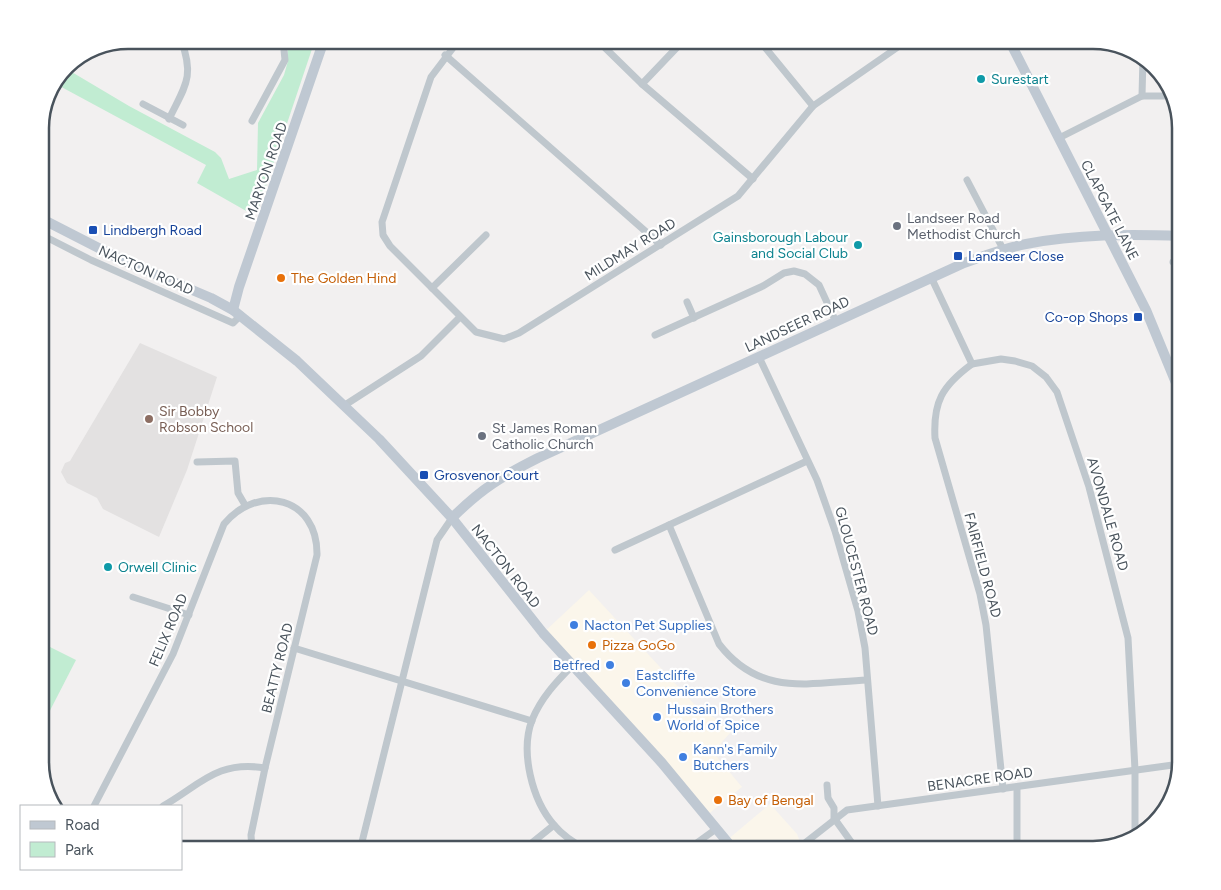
<svg xmlns="http://www.w3.org/2000/svg" width="1221" height="890" font-family="Figtree,sans-serif">
<style>
.commercial{fill:#fbf6eb}
.education{fill:#e3e1e1}
.green{fill:#c1ecd2}
.lines{fill:none;stroke-linecap:round;stroke-linejoin:round}
.street{stroke:#bfc7cd;stroke-width:7}
.secondary{stroke:#bfc8d2;stroke-width:10}
.culture-dot{fill:#0f9aa8;stroke:#fff;stroke-width:2}
.worship-dot{fill:#6b7280;stroke:#fff;stroke-width:2}
.transit-dot{fill:#1a4fb4;stroke:#fff;stroke-width:2}
.food-dot{fill:#e8710a;stroke:#fff;stroke-width:2}
.education-dot{fill:#8d6e63;stroke:#fff;stroke-width:2}
.shop-dot{fill:#3f7fe0;stroke:#fff;stroke-width:2}
.labels{text-anchor:middle;stroke-width:4.5;stroke-linejoin:round;paint-order:stroke}
.culture-label{font-size:14px;fill:#0d838f;stroke:#fff;text-anchor:start}
.street-label{font-size:14px;fill:#49535c;stroke:#fff}
.worship-label{font-size:14px;fill:#5b616d;stroke:#fff;text-anchor:start}
.transit-label{font-size:14px;fill:#164399;stroke:#fff;text-anchor:start}
.food-label{font-size:14px;fill:#c56008;stroke:#fff;text-anchor:start}
.education-label{font-size:14px;fill:#785e54;stroke:#fff;text-anchor:start}
.shop-label{font-size:14px;fill:#366cbe;stroke:#fff;text-anchor:start}
.rim{fill:none;stroke:#49535c;stroke-width:2.5}
</style>
<rect width="100%" height="100%" fill="#f2f0f0"/>
<g class="commercial">
<path d="M589,590L695,705H699L731,732L713,752L742,787L706,816L543,633Z"/>
<path d="M770,804L797,834L803,850H734L726,841Z"/>
</g>
<path class="education" d="M140,343L217,377L187,470L159,537L103,509L97,498L67,483L61,472L65,463L70,461Z"/>
<g class="green">
<path d="M287,40H315L259,207L251,204L248,212L197,183L206,165L54,83L65,68L129,106L215,152L221,158L229,179L257,170L258,123L284,75L288,61Z"/>
<path d="M40,642L76,660L40,730Z"/>
</g>
<g class="lines">
<g class="street">
<path d="M459,40L431,77L382,222L383,235L390,246L476,332L504,339L519,333L738,196L813,106L908,40"/>
<path d="M597,40L642,84L753,179"/>
<path d="M759,40L813,106"/>
<path d="M1012,45L1022,40"/>
<path d="M445,55L661,245"/>
<path d="M642,84L684,40"/>
<path d="M1142,96L1143,57"/>
<path d="M143,104L183,125"/>
<path d="M169,119C185,86 195,77 181,40"/>
<path d="M252,121L285,60L283,40"/>
<path d="M1059,138L1142,96H1174"/>
<path d="M967,180L1003,249"/>
<path d="M40,234L91,260L233,323L241,315"/>
<path d="M1173,262L1181,263"/>
<path d="M931,277L972,364L1001,359L1015,361L1032,366L1046,377L1057,392L1089,487L1128,638L1135,770V838"/>
<path d="M432,288L486,235"/>
<path d="M687,302L694,318"/>
<path d="M655,335L763,286L784,273L794,271L805,274L819,285L836,322"/>
<path d="M759,357L817,480L835,531L858,611L865,648L878,806"/>
<path d="M972,364C942,386 933,402 935,438L980,594L986,625L1003,789"/>
<path d="M345,405L421,356L460,317"/>
<path d="M197,462L235,461L238,493L245,505"/>
<path d="M669,525L719,644C760,697 808,683 867,680"/>
<path d="M615,550L807,461"/>
<path d="M133,597L189,615"/>
<path d="M294,648L532,721"/>
<path d="M573,665C556,682 541,698 532,720C520,752 532,800 554,825C563,836 574,843 587,850"/>
<path d="M827,785L828,798L834,808V818L857,850"/>
<path d="M94,806L173,654L224,524C258,483 318,497 317,555L265,768L251,835L252,850"/>
<path d="M163,806C200,785 217,760 265,768"/>
<path d="M493,846L496,850"/>
<path d="M360,850L437,540L452,518"/>
<path d="M523,850L554,825"/>
<path d="M687,850L716,829"/>
<path d="M796,850L847,810L1180,764"/>
<path d="M1017,850V787"/>
</g>
<g class="secondary">
<path d="M1009,40L1146,310L1181,395"/>
<path d="M40,218L124,261L211,298L233,310L297,361L379,439L452,518L543,633L662,763L734,850"/>
<path d="M233,310L239,287L324,40"/>
<path d="M452,518C481,489 502,476 538,458L964,263C984,256 1005,248 1026,244C1077,234 1130,234 1181,236"/>
</g>
</g>
<g class="culture-dot">
<circle cx="981" cy="79" r="5"/>
<circle cx="858" cy="245" r="5"/>
<circle cx="108" cy="567" r="5"/>
</g>
<g class="worship-dot">
<circle cx="897" cy="226" r="5"/>
<circle cx="482" cy="436" r="5"/>
</g>
<g class="transit-dot">
<rect x="88" y="225" width="10" height="10" rx="2.5"/>
<rect x="953" y="251" width="10" height="10" rx="2.5"/>
<rect x="1133" y="312" width="10" height="10" rx="2.5"/>
<rect x="419" y="470" width="10" height="10" rx="2.5"/>
</g>
<g class="food-dot">
<circle cx="281" cy="278" r="5"/>
<circle cx="592" cy="645" r="5"/>
<circle cx="718" cy="800" r="5"/>
</g>
<circle class="education-dot" cx="149" cy="419" r="5"/>
<g class="shop-dot">
<circle cx="574" cy="625" r="5"/>
<circle cx="610" cy="665" r="5"/>
<circle cx="626" cy="683" r="5"/>
<circle cx="657" cy="717" r="5"/>
<circle cx="683" cy="757" r="5"/>
</g>
<g class="labels">
<g class="culture-label">
<text x="991" y="84">Surestart</text>
<text x="848" y="242" text-anchor="end">Gainsborough Labour<tspan x="848" dy="16">and Social Club</tspan></text>
<text x="118" y="572">Orwell Clinic</text>
</g>
<g class="street-label">
<text transform="translate(266 171) rotate(-71)" y="5">MARYON ROAD</text>
<text transform="translate(1110 210) rotate(63)" y="5">CLAPGATE LANE</text>
<text transform="translate(630 249) rotate(-32)" y="5">MILDMAY ROAD</text>
<text transform="translate(146 270) rotate(24)" y="5">NACTON ROAD</text>
<text transform="translate(797 324) rotate(-25)" y="5">LANDSEER ROAD</text>
<text transform="translate(1108 514) rotate(74)" y="5">AVONDALE ROAD</text>
<text transform="translate(983 565) rotate(75)" y="5">FAIRFIELD ROAD</text>
<text transform="translate(506 566) rotate(52)" y="5">NACTON ROAD</text>
<text transform="translate(857 571) rotate(75)" y="5">GLOUCESTER ROAD</text>
<text transform="translate(168 630) rotate(-67)" y="5">FELIX ROAD</text>
<text transform="translate(277 668) rotate(-76)" y="5">BEATTY ROAD</text>
<text transform="translate(980 779) rotate(-8)" y="5">BENACRE ROAD</text>
</g>
<g class="worship-label">
<text x="907" y="223">Landseer Road<tspan x="907" dy="16">Methodist Church</tspan></text>
<text x="492" y="433">St James Roman<tspan x="492" dy="16">Catholic Church</tspan></text>
</g>
<g class="transit-label">
<text x="103" y="235">Lindbergh Road</text>
<text x="968" y="261">Landseer Close</text>
<text x="1128" y="322" text-anchor="end">Co-op Shops</text>
<text x="434" y="480">Grosvenor Court</text>
</g>
<g class="food-label">
<text x="291" y="283">The Golden Hind</text>
<text x="602" y="650">Pizza GoGo</text>
<text x="728" y="805">Bay of Bengal</text>
</g>
<g class="education-label">
<text x="159" y="416">Sir Bobby<tspan x="159" dy="16">Robson School</tspan></text>
</g>
<g class="shop-label">
<text x="584" y="630">Nacton Pet Supplies</text>
<text x="600" y="670" text-anchor="end">Betfred</text>
<text x="636" y="680">Eastcliffe<tspan x="636" dy="16">Convenience Store</tspan></text>
<text x="667" y="714">Hussain Brothers<tspan x="667" dy="16">World of Spice</tspan></text>
<text x="693" y="754">Kann's Family<tspan x="693" dy="16">Butchers</tspan></text>
</g>
</g>
<path d="M0 0H1221V890H0ZM128 49H1093A79 79 0 0 1 1172 128V762A79 79 0 0 1 1093 841H128A79 79 0 0 1 49 762V128A79 79 0 0 1 128 49Z" fill="#fff" fill-rule="evenodd"/>
<path class="rim" d="M128 49H1093A79 79 0 0 1 1172 128V762A79 79 0 0 1 1093 841H128A79 79 0 0 1 49 762V128A79 79 0 0 1 128 49Z"/>
<rect x="20" y="805" width="162" height="65" fill="#ffffff" stroke="#b6babe"/>
<rect x="30" y="821" width="25" height="8" fill="#bfc8d2" stroke="#b6babe"/>
<text x="65" y="830" font-size="15" fill="#49535c">Road</text>
<rect x="30" y="842" width="25" height="15" fill="#c1ecd2" stroke="#b6babe"/>
<text x="65" y="855" font-size="15" fill="#49535c">Park</text>
</svg>
